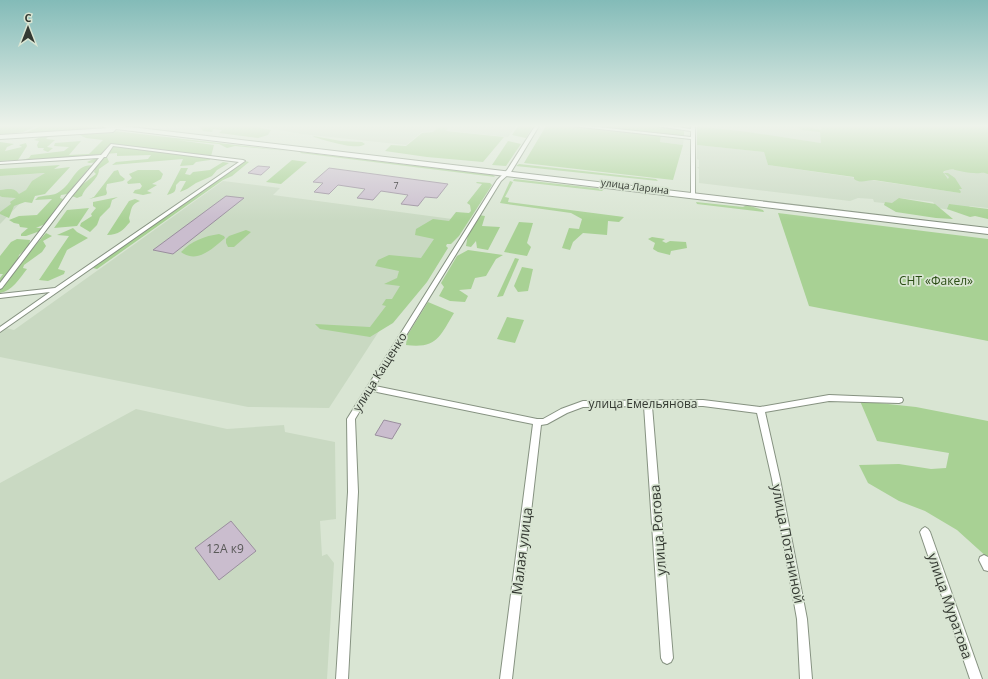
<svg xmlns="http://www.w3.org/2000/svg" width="988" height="679" font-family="'Open Sans',sans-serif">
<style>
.built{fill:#c9d9c2}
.green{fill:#a8d194}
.building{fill:#cabdce;stroke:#9a8e9e}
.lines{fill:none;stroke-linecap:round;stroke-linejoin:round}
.street-casing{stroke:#869281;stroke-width:2}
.primary-casing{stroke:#869281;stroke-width:2}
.street{fill:#fff;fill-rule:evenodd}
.primary{fill:#fff;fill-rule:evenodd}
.labels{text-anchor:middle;stroke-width:3.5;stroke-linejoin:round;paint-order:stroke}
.far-number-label{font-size:9px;fill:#5a5a59}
.far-street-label{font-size:10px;fill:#343932;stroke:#d9e5d3}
.park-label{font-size:12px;fill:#2a4d14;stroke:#d9e5d3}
.street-label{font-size:12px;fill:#343932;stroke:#d9e5d3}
.near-number-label{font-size:12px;fill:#5a5a59}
.near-street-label{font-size:14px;fill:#343932;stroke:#d9e5d3}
</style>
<rect width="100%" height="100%" fill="#d9e5d3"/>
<g class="built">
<path d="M256,126H516L508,137L442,130L441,131L422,132L406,145L302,134Z"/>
<path d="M702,126H821V143Z"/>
<path d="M661,135L684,138L683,145L660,142Z"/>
<path d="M697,145L764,152L768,165L960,193L943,173L947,170H958L988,173V208L969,206L974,213L937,208L933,202L900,198L901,205L874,202L873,199L858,198L850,201L699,183V169L697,167H699V160L697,159Z"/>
<path d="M49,173L0,224V176Z"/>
<path d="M223,181L280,188L273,195L452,219L329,408L248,407L0,357V333L6,328L14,330Z"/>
<path d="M136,409L227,429L284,425L285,432L335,442L336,519L320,521L322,556L327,554L334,563L327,679H0V483Z"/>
</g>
<g class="green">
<path d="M0,126H37L23,132L0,135Z"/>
<path d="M41,126H80L109,129L0,136L25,133Z"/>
<path d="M199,126H253L271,130L268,135L258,138L219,133L222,130L213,129L212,132L203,131Z"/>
<path d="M439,126H449L446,131L504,137L483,162L427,157L385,151L391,145L406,146L422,133L433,132Z"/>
<path d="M518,126H533L526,138L512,135Z"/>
<path d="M546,126H684V138L661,135L660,142L683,145L673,180L524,163Z"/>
<path d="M697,126L748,132L821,143L820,132L802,130L797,127L806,126L821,130V126H988V174C981,171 982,174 974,173C968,173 961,171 955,170C951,169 946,170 943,172L948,179L949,177L944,173H948L955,178L962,189H959L961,192L960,193L874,180C866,180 861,184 854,179V177L768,165L764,152L697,145Z"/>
<path d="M114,131L288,151L235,146L227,148L219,144L177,140L214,145L210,160L196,162L193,165L180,166L183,159L112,165L116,162L148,159L151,155L117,156V153L19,161L29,158L31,155L64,151L69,147L54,146L55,143L81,141L69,155L89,154L103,140L86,138L75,133H107L97,132Z"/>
<path d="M42,136L48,137L46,139L55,140L47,147L53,148L48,152L43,150L44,148H38L37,145L39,141L34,140Z"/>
<path d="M313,136L341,141L362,142L365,144C358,151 324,140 314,137Z"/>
<path d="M508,141L521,144L506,166L492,165Z"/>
<path d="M0,142L14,144L7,147L5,151L22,147L19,145L26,143L27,146L18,160L0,161Z"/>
<path d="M301,152L493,175L495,177L300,153Z"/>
<path d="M100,156L107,157L109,162L99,169C99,180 85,186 82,196L77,198L72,196L75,194L78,188L96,174L94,172L95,169H88L67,194L61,195L60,198L63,199L55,211L54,220L36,228H41L43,230L26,236H21V234L28,228L20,227L19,224L14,223L9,220L19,216L37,215L52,199L35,200L38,197C44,195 54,196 59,192C74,183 75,161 97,166L101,162L89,163L87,162Z"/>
<path d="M292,160L307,162L281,184L266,182Z"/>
<path d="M245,161L249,162L232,176L223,180L97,269L93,268L94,266Z"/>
<path d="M223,162L229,163L217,170L212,176L196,183L187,189L180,192L186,181H180L176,185C176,192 174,193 167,195L181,168H188L185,174L190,175L193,172L210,170Z"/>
<path d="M519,164L656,179L658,181L516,166Z"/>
<path d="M60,165L54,169L70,167L45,194L35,196L32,203L25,202L14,206L9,218L0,214V212L11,204L10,202L16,198L2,197L0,196V190C9,189 14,187 19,194L26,190L32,181L45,173L0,176V169Z"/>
<path d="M118,170L120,175L125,179L123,181L107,184L106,189L107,193L106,195L89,199L94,197L114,171Z"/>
<path d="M138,170H159L163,174L161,179L152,184L157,185L147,191L152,193L143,195L133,193L135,190L140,189L142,186L140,183L128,184L127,182L132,178L129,174Z"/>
<path d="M514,179L604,189L602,191L513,181Z"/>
<path d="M510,181L513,182L505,197L509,198L508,202L624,217L619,222L608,221L607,235L583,233L573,242L570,250L562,248L569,228L579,229L582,219L571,213L500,203Z"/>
<path d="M477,182L490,183L492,185L459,236L451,244H447L446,246L448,248L427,282L393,323L370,337L320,329L315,324L370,327L386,306L382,305L386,299H392L400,286L384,284L397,278L399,271L375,266L378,260L389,255L421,258L434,239L415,235L416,229L433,219L449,221L456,212L469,213L471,211L470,205L467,203L482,184L476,183Z"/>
<path d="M118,197L112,200L110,207L100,217L97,225L90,232L80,226L81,223L92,216L91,214L96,208L93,206V202Z"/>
<path d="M899,198L935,204L953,219L936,218L896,212L884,205L885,202L892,203Z"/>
<path d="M135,199L140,201C130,205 132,209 129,218L130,222C123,230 119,235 107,235L129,201Z"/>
<path d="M696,202L743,207L747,205L763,210L764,212L697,204Z"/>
<path d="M949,204L988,209V219L975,216L970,217L947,209Z"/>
<path d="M89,208L77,226L54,228L67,210Z"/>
<path d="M778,213L988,239V341L809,306Z"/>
<path d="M479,215L485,216L482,226L500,227L488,250L477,248L476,241L471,247L466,246L468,234Z"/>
<path d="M519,222L533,223L527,243L531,247L527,256L504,252Z"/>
<path d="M73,228L77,232L88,238L67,250L58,269L65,271L64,274L48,281L39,280L69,236L57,235Z"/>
<path d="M246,230L251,232L234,247H228L226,243V239L229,236Z"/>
<path d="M46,233L52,236L43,241L46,246L42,252L24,265L23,268L27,269C20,278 12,291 0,293V278L3,274H0V256L11,242L17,239L30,240L29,246L19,255L18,260H23Z"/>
<path d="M219,234L224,236L225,238C212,249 197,264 181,252C191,241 205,236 219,234Z"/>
<path d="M652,237L665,239L662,241L666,243L670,241L686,242L687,248L671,251L670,255L658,252L653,249L655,243L648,239Z"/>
<path d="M468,250L503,255L496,259L486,276L475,278L471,289L459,290L468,296L465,302L450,301L439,296L444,287L441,283L457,256Z"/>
<path d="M515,258L519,259L503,296L497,297Z"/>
<path d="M522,267L533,269L528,291L518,292L514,286Z"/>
<path d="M428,302L454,313C440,336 437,349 406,345L407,336Z"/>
<path d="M507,317L524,320L515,343L497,339Z"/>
<path d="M860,401L916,407L988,421V558L957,530L925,511L899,501L868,483L859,465L899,464L931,469L946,468L949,453L877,441Z"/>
</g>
<g class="building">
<path d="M258,166L270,167L261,175L248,173Z"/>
<path d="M329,168L448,184L437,198L425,197L418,206L401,204L408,195L381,191L373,200L357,198L365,189L338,185L329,194L314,192L323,183L313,182Z"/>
<path d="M226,196L244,198L173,254L153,250Z"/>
<path d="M384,420L401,424L392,439L375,435Z"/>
<path d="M231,521L256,551L219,580L195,548Z"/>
</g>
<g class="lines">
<defs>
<g id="street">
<path d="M535,126H539L511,172L501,181L375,386L537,419H543L561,409L583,401L703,400L760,407L829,395L902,398L903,400L902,402L899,403L829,401L765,412L780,479L807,619L812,679H800L797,619L772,479L757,413L703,406H652L673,658L671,662L667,664L663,662L661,658L644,406L583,407L567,413L547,424L541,425L512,679H500L533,424L372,391L355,419L358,492L348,679H336L348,492L347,419L497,180L507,170Z"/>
<path d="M572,126H589L691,137V131L656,126H671L691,129V126H695V196L693,197L691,196V139Z"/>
<path d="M111,144L243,160L245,161L0,332V327L50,292L0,298V294L55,288L239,162L113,146L106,157H104L72,196L2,288L0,289V283L68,194L99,158L0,164V162L101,155Z"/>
<path d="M925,527L928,529L930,532L982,679H970L920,532L922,529Z"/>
<path d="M984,555L988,557V571L984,570L979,560L980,557Z"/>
</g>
<path id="primary" d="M101,126H122L988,228V234L116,129L113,132L0,139V135L108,128Z"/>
</defs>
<use href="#street" class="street-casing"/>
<use href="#primary" class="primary-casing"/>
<use href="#street" class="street"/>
<use href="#primary" class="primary"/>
</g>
<linearGradient id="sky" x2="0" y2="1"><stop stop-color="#83bbb8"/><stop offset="0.57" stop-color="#eef3eb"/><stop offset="1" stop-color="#eef3eb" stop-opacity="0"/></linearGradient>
<rect width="988" height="221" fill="url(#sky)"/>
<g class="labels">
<g class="far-number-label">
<text x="396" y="189">7</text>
</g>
<g class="far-street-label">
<text transform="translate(635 186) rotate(7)" y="4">улица Ларина</text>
</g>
<g class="park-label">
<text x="936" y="285">СНТ «Факел»</text>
</g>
<g class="street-label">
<text transform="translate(380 372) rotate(-58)" y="4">улица Кащенко</text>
<text x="643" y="408">улица Емельянова</text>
</g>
<g class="near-number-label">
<text x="225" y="553">12А к9</text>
</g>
<g class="near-street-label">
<text transform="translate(658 530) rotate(-94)" y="5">улица Рогова</text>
<text transform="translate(788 544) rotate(79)" y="5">улица Потаниной</text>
<text transform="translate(522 551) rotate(-83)" y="5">Малая улица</text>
<text transform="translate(950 606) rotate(71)" y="5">улица Муратова</text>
</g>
</g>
<g transform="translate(28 28)" stroke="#d9e5d3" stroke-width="3" paint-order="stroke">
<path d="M0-3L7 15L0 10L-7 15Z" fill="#343932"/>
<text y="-6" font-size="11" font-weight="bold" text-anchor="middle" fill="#343932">С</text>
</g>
</svg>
